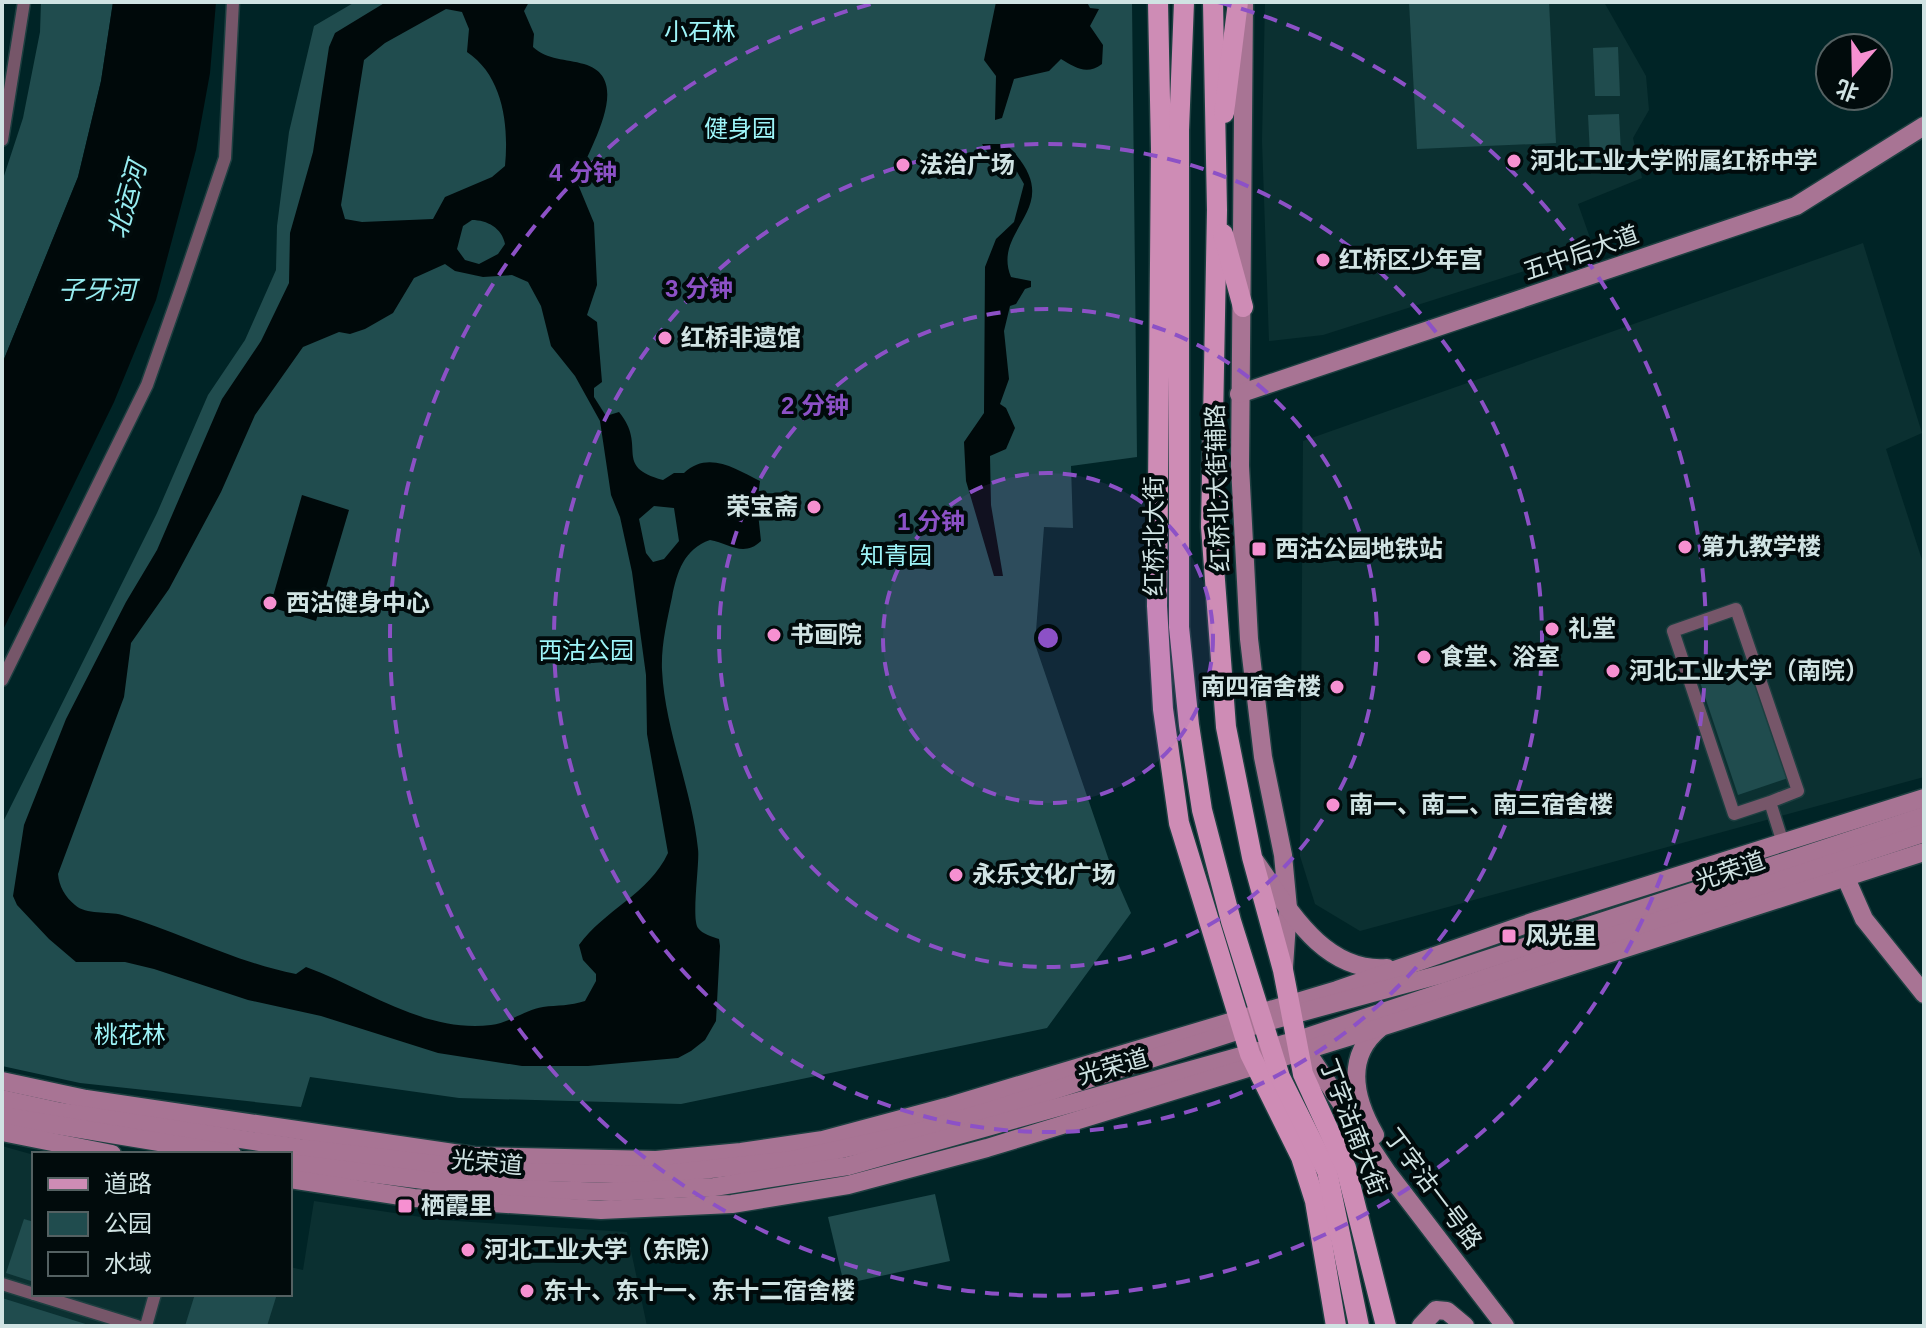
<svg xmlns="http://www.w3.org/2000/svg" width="1926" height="1328" font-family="Helvetica,'Noto Sans SC',sans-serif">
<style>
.built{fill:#0b3031}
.green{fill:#204c4e}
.water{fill:#00090a;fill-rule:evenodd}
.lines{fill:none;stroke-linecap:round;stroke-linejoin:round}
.street-casing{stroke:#1d3f40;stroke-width:15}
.secondary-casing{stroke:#1d3f40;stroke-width:21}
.primary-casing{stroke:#1d3f40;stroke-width:23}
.street{stroke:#765669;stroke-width:12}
.secondary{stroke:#a87494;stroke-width:18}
.primary{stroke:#ce8cb5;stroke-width:20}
.ring{fill:none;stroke:#8c51c6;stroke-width:4;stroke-dasharray:14 10}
.poi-dot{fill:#f690d1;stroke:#010b0c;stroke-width:3}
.labels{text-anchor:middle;stroke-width:8;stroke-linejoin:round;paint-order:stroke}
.park-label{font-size:24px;fill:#9ef5f9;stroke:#010b0c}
.poi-label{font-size:24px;font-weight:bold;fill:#d0e3e3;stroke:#010b0c;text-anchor:start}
.street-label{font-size:24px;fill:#d0e3e3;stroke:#010b0c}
.water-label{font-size:26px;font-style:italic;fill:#97edf1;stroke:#010b0c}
.centre{fill:#8c51c6;stroke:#010b0c;stroke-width:4}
.ring-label{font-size:24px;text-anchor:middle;font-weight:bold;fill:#8c51c6;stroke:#010b0c;stroke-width:8;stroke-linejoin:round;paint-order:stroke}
</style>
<rect width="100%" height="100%" fill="#002426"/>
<g class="built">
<path d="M1265,2H1604L1646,76L1649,110L1633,138L1642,178L1578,204L1594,249L1323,335L1269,341L1262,141Z"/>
<path d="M1863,243L1922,433L1886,449L1924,566V777L1360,931L1315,904L1300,856L1303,441Z"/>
<path d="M2,1146L34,1155V1294H290V1267L303,1270L314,1201L441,1220L627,1232L647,1326H2Z"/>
</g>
<g class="green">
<path d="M41,2H113L101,81L78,177L2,364V182L23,118L40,32Z"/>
<path d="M355,2H1132L1137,457L1071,466L1073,528L1044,527L1035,644L1113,872L1131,913L1047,1028L681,1104L459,1098L310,1077L301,1107L80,1083L2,1066V824L157,513L208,395L245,340L276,270L277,226L289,132L314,26Z"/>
<path d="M1409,2H1549L1556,143L1417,149Z"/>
<path d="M1618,47L1620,96H1595L1593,48Z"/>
<path d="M1619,114L1622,172L1591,174L1588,115Z"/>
<path d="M1748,662L1788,778L1738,795L1699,679Z"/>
<path d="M935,1194L950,1261L844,1284L828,1217Z"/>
<path d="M24,1219L34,1222V1282L6,1273Z"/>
<path d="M195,1294H277L267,1326H185Z"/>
<path d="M2,1298L92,1326H2Z"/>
</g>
<g class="water">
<path d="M113,2H216L210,73L196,150L156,300L114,402L2,632V364L78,177L101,81Z"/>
<path d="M386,2H529L524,11L534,34L533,47C547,60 566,59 584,64C636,79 586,152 577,182L594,223L597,285L587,315L597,322L602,382L594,388V397L606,416L619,412C648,447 612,466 663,480L674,473H684C708,450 736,469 760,481L757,504L761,541C743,558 729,543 710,540C684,549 677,572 672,597C667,621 661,645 662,670C665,731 692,789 698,849C700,862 691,918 698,928C702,934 713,937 719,939L720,946L716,1021L705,1040L691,1051L678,1058L588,1066H522L438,1053L321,1016L248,1000L154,969L125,962H76L49,939L17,905L13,896L24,825L66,719L126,602L157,550L222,399L261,341L289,283L290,233L313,152L329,47L335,33ZM446,9L462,12L469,29L467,52C503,76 509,125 505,166L492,177L445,197L433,219L362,222L345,219L341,205L364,60L385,43ZM472,220C487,220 502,228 505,244L498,254L479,264L465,260L457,249L463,226ZM445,264L455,271L483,277L512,275L528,282L541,306L551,346L575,376L600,421L611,495L620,517L632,572L646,675L647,734L668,853C649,894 604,910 579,945L583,960L596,974V981L585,1001C570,1006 558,1005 543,1007C525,1010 509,1023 491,1025C424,1033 366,989 306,967L296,974C235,962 181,933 122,915C108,911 86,915 75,905C65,897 59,886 58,874L124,697L131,643L169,589L221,492L255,415L303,347L339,332L350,334L365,329L393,313L414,278ZM654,506L674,508L679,541L664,559L653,562L646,553L639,519Z"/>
<path d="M996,2H1087L1090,8L1099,9L1090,26L1103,45L1102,64C1086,76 1075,67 1061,59L1049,71L1014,79L1002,118L995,120L996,76L984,60Z"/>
<path d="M982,144H1006C1072,208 990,226 1011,277L1031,281V287L1025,289L1016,304L1010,306L1004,331L1009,379L1000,404L1006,408L1015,428L1006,449L990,456L991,505L1003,576H994L966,481L964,442L984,413L985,267L996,239L1014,222L1024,184L1012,163L988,153Z"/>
<path d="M302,495L349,510L316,621L270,607Z"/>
</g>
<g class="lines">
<defs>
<g id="street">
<path d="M2,140L24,2"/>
<path d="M2,680L147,385L181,288L225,158L233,2"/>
<path d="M1770,802L1734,814L1673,631L1736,609L1798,791L1770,802L1783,843"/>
<path d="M2,1284L34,1294"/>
<path d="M34,1294L137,1326"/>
<path d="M146,1326L155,1294"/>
</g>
<g id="secondary">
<path d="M1244,4L1240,466L1249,639L1263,757L1283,855L1288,908L1284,967"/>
<path d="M1239,394L1796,206L1924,126"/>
<path d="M1255,861C1287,906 1322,973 1387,968"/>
<path d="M1841,867L1864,919L1924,994"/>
<path d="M1301,1043L1387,1172L1505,1326"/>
<path d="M2,1081L86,1099L474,1156L656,1160L741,1152L823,1140L946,1107L1337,990L1538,920L1924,798"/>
<path d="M2,1099L61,1112L299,1148L492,1171L656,1175L792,1160L918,1132L983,1113L1262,1023L1442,974L1924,816"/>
<path d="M2,1116L232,1154"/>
<path d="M2,1132L112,1154"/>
<path d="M1375,1135C1355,1100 1344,1057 1380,1028"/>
<path d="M290,1163L486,1188L611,1192L714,1187L848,1166L1298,1040L1924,833"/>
<path d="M290,1179L414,1198L601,1210L732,1204L848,1185L987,1148L1381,1027L1924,852"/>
<path d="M1421,1326L1436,1310L1447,1311L1465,1326"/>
</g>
<g id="primary">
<path d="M1158,2L1161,149L1157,606L1163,709L1179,823L1250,1054L1301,1157L1315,1201L1336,1326"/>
<path d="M1184,2L1179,130V627L1189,725L1202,810L1231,921L1280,1077L1327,1171L1359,1326"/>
<path d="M1213,2L1217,210L1211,527L1226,727L1252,857L1283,970L1303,1074L1346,1168L1386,1326"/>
<path d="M1224,113L1238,2"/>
<path d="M1223,234L1243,307"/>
</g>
</defs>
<use href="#street" class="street-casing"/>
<use href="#secondary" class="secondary-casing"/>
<use href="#primary" class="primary-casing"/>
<use href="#street" class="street"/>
<use href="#secondary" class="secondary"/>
<use href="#primary" class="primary"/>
</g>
<circle cx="1048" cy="638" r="165" fill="#8c51c6" fill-opacity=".12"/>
<g class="ring">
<circle cx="1048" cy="638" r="165"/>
<circle cx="1048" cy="638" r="329"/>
<circle cx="1048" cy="638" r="494"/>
<path d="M1218 2A658 658 0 1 1 878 2"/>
</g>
<g class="poi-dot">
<circle cx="1514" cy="161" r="8"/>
<circle cx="903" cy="165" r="8"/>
<circle cx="1323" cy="260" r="8"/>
<circle cx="665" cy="338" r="8"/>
<circle cx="814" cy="507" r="8"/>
<circle cx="1685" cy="547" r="8"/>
<rect x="1251" y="541" width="16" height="16" rx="4"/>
<circle cx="270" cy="603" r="8"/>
<circle cx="1552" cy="629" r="8"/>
<circle cx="774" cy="635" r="8"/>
<circle cx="1424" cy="657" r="8"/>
<circle cx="1613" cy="671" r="8"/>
<circle cx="1337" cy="687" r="8"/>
<circle cx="1333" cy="805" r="8"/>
<circle cx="956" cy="875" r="8"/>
<rect x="1501" y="928" width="16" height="16" rx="4"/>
<rect x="397" y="1198" width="16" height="16" rx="4"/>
<circle cx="468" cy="1250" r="8"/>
<circle cx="527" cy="1291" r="8"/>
</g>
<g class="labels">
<g class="park-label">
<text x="700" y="40">小石林</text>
<text x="740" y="137">健身园</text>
<text x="896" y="564">知青园</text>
<text x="586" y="659">西沽公园</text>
<text x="130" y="1043">桃花林</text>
</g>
<g class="poi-label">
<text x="1530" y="169">河北工业大学附属红桥中学</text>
<text x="919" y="173">法治广场</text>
<text x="1339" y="268">红桥区少年宫</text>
<text x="681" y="346">红桥非遗馆</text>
<text x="798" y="515" text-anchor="end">荣宝斋</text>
<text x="1701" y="555">第九教学楼</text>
<text x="1275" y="557">西沽公园地铁站</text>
<text x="286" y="611">西沽健身中心</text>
<text x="1568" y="637">礼堂</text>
<text x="790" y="643">书画院</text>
<text x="1440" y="665">食堂、浴室</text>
<text x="1629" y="679">河北工业大学（南院）</text>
<text x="1321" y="695" text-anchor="end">南四宿舍楼</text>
<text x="1349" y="813">南一、南二、南三宿舍楼</text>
<text x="972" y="883">永乐文化广场</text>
<text x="1525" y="944">风光里</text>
<text x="421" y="1214">栖霞里</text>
<text x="484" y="1258">河北工业大学（东院）</text>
<text x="543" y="1299">东十、东十一、东十二宿舍楼</text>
</g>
<g class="street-label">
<text transform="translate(1581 253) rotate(-19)" y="8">五中后大道</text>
<text transform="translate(1218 488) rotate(-92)" y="8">红桥北大街辅路</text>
<text transform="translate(1154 536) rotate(-90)" y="8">红桥北大街</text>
<text transform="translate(1730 871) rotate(-19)" y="8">光荣道</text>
<text transform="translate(1113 1067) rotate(-16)" y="8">光荣道</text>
<text transform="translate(1353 1127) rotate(69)" y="8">丁字沽南大街</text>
<text transform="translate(487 1163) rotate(5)" y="8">光荣道</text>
<text transform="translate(1433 1189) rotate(53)" y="8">丁字沽一号路</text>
</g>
<g class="water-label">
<text transform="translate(127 200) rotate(-74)" y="9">北运河</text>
<text x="97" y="299">子牙河</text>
</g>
</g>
<circle cx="1048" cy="638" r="12" class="centre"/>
<g class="ring-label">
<text x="583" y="181">4 分钟</text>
<text x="699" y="297">3 分钟</text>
<text x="815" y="414">2 分钟</text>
<text x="931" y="530">1 分钟</text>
</g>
<rect width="1926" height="1328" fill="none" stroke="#d0e3e3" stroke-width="8"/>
<rect x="32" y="1152" width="260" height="144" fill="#010b0c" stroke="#546162" stroke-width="2"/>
<rect x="48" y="1178" width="40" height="12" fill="#ce8cb5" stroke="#546162" stroke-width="2"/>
<text x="104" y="1192" font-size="24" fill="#d0e3e3">道路</text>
<rect x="48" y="1212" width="40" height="24" fill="#204c4e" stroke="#546162" stroke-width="2"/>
<text x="104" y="1232" font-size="24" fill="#d0e3e3">公园</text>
<rect x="48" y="1252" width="40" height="24" fill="#00090a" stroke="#546162" stroke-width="2"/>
<text x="104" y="1272" font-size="24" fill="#d0e3e3">水域</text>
<g transform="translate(1854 72) rotate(200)"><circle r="38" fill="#010b0c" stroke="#546162" stroke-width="2"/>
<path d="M0-6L14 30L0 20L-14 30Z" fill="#f690d1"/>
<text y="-12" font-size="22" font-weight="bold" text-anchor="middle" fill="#d0e3e3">北</text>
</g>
</svg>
